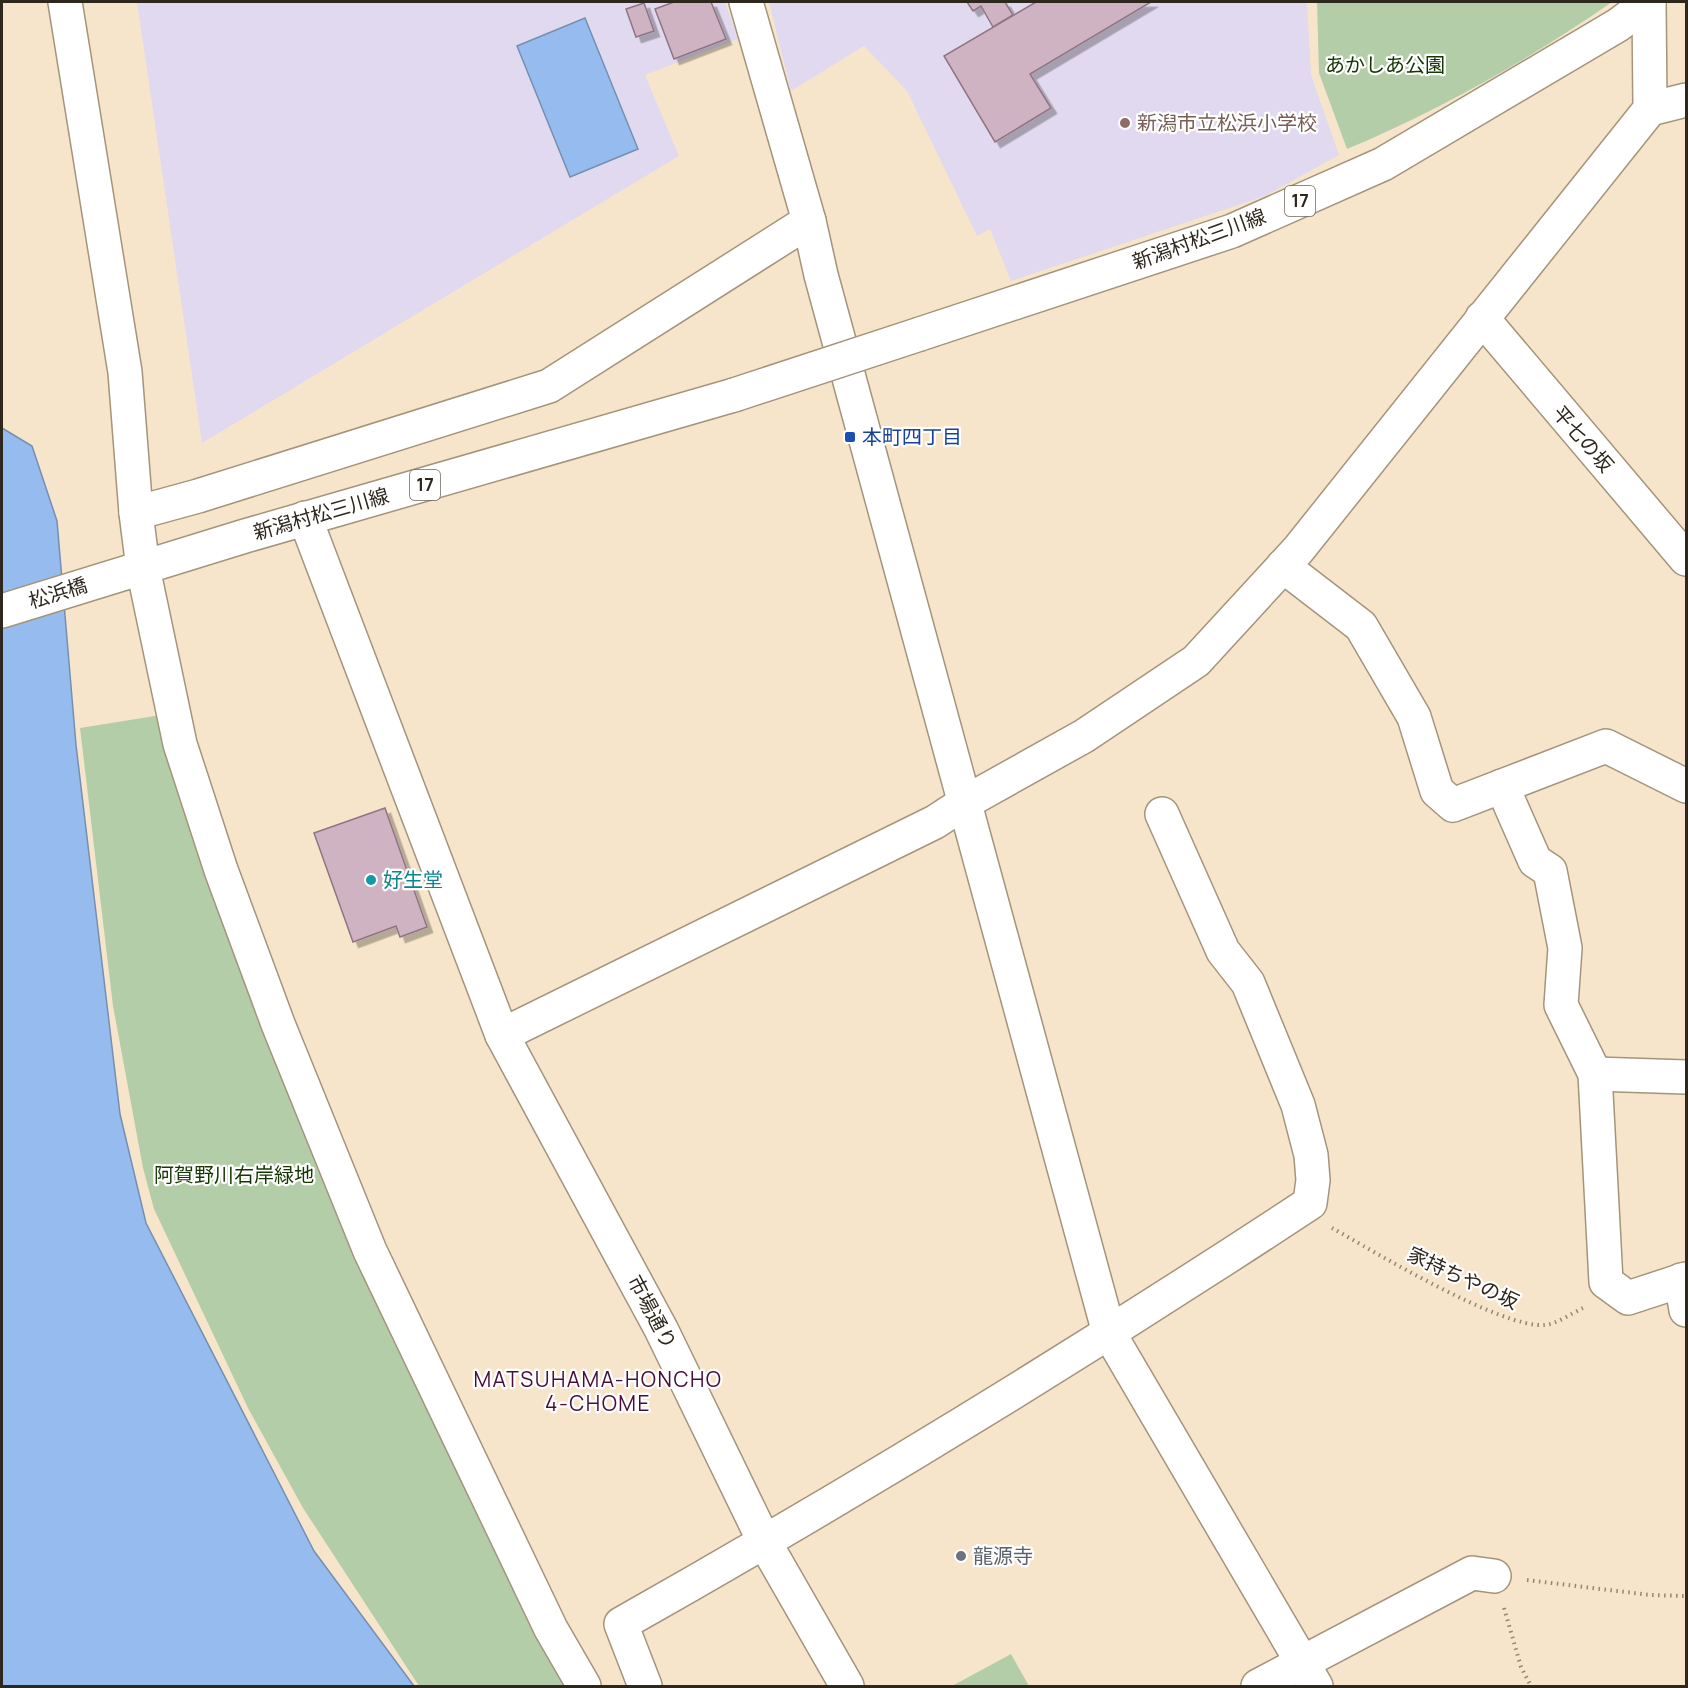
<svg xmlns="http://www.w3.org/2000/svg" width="1688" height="1688" font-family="Manrope,'Noto Sans JP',sans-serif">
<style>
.education{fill:#e1d9ef}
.green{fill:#b4cda9}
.water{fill:#95bbef;stroke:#768fb0;stroke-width:1.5}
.building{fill:#d0b3c3;stroke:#8f7584;stroke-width:1.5;filter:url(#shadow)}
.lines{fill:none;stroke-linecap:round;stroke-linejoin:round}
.minor-casing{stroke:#a4947c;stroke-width:36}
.tertiary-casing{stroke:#a4947c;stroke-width:36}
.primary-casing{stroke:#a4947c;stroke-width:36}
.path{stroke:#928674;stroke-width:4;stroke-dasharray:1.5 4.5;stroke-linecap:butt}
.minor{stroke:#fff;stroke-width:33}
.tertiary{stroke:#fff;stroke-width:33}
.primary{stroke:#fff;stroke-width:33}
.primary-bridge-casing{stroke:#a4947c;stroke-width:36;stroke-linecap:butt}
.primary-bridge{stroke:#fff;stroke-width:33}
.education-dot{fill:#8d6e63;stroke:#fff;stroke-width:2}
.transit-dot{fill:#1a4fb4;stroke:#fff;stroke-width:2}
.culture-dot{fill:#0f9aa8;stroke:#fff;stroke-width:2}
.worship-dot{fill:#6b7280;stroke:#fff;stroke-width:2}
.labels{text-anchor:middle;stroke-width:4.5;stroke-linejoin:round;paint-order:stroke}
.shield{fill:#fff;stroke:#6c6861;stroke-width:1.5}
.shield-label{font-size:18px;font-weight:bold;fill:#2d271d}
.park-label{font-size:20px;fill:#143600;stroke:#fff}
.education-label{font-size:20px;fill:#785e54;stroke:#fff;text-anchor:start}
.street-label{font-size:20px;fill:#2d271d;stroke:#fff}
.transit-label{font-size:20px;fill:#164399;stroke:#fff;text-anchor:start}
.culture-label{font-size:20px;fill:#0d838f;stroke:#fff;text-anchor:start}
.worship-label{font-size:20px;fill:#5b616d;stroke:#fff;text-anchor:start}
.neighbourhood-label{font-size:21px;letter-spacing:1.5px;fill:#460e39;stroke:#fff}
</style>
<defs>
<filter id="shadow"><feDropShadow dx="5.5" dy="5.5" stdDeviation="0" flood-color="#0004"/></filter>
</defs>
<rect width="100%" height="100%" fill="#f7e5cb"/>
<g class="education">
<path d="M137,2H725L738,39L645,75L679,156L202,443Z"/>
<path d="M769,2H1307L1311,75L1339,155L1265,196L1011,281L990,229L977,236L907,91L864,46L791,91Z"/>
</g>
<g class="green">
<path d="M1317,2H1612C1530,59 1440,110 1347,149L1319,73Z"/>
<path d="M161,715L201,863L336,1198L572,1686H419L303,1508L248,1408L154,1209L143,1168L113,1006L80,728Z"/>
<path d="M1011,1654L1029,1686H952Z"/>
</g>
<g class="water">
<path d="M585,18L638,149L570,177L517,46Z"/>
<path d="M2,428L32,446L57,521L76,745L120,1114L146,1223L314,1551L414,1686H2Z"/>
</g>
<g class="building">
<path d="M674,2H711L726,39L674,59L655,9Z"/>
<path d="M967,2H1005L1013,15L993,27L981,6L973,11Z"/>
<path d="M1036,2H1151L1030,74L1051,108L995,142L944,56Z"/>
<path d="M644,3L654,31L636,37L626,9Z"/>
<path d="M385,808L427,927L400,937L396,926L353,942L314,833Z"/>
</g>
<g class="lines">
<defs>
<g id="minor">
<path d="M65,2L125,372L136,513"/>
<path d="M746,2L809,221L821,275L1109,1333L1316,1686"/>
<path d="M1650,109L1686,100"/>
<path d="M1482,318L1686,559"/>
<path d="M305,518L502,1035L661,1329L765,1543L847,1686"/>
<path d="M1283,566L1361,626L1414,717L1437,791L1453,805L1606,746L1686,786"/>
<path d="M1502,786L1535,861L1550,871L1565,948L1561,1005L1595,1074L1606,1282L1628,1298L1686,1279"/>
<path d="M502,1035L935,822L964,803"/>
<path d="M1595,1074L1686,1077"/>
<path d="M1681,1280L1686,1310"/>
<path d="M584,1686L551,1629L370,1251L278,1024L221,870L180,744L143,568L136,513L198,496L549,386L809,221"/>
<path d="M645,1686L621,1624C855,1492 1085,1351 1310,1203L1313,1180L1311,1155L1298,1105L1248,983L1223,951L1162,814"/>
<path d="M1258,1686L1472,1573L1494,1576"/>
</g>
<path id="tertiary" d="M964,803L1084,736L1196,661L1298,550L1650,109L1649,2"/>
<g id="primary">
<path d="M920,334L1232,231L1383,164L1618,25L1649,2"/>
<path d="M2,611L245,536L734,395"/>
</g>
</defs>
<use href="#minor" class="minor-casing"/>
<use href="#tertiary" class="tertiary-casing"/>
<use href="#primary" class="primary-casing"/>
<g class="path">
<path d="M1332,1228C1373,1251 1502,1329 1545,1325C1557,1324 1572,1313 1583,1308"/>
<path d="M1527,1580L1650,1595L1686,1596"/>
<path d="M1504,1608L1521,1667L1531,1686"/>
</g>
<use href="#minor" class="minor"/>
<use href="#tertiary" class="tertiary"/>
<use href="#primary" class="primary"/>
<defs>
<path id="primary-bridge" d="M734,395L920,334"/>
</defs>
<use href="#primary-bridge" class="primary-bridge-casing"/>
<use href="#primary-bridge" class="primary-bridge"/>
</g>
<circle class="education-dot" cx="1125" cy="123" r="6"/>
<rect class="transit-dot" x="844" y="431" width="12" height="12" rx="3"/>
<circle class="culture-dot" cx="371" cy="880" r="6"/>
<circle class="worship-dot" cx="961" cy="1556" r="6"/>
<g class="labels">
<g class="shield">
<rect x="1285" y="186" width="30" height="30" rx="4.5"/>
<rect x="410" y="470" width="30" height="30" rx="4.5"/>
</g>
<g class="shield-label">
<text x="1300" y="207">17</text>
<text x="425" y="491">17</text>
</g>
<g class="park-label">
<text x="1385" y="72">あかしあ公園</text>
<text x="234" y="1182">阿賀野川右岸緑地</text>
</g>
<g class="education-label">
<text x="1137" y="130">新潟市立松浜小学校</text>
</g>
<g class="street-label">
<text transform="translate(1199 239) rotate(-20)" y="7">新潟村松三川線</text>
<text transform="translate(1583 439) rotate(49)" y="7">平七の坂</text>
<text transform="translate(321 514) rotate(-16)" y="7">新潟村松三川線</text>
<text transform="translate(58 593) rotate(-17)" y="7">松浜橋</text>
<text transform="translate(1463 1278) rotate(25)" y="7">家持ちやの坂</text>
<text transform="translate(652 1312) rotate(62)" y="7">市場通り</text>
</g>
<g class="transit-label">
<text x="862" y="444">本町四丁目</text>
</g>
<g class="culture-label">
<text x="383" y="887">好生堂</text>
</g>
<g class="worship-label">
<text x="973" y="1563">龍源寺</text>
</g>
<g class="neighbourhood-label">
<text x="598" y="1387">MATSUHAMA-HONCHO<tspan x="598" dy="24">4-CHOME</tspan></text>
</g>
</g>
<rect width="1688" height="1688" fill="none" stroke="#2d271d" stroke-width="6"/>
</svg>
